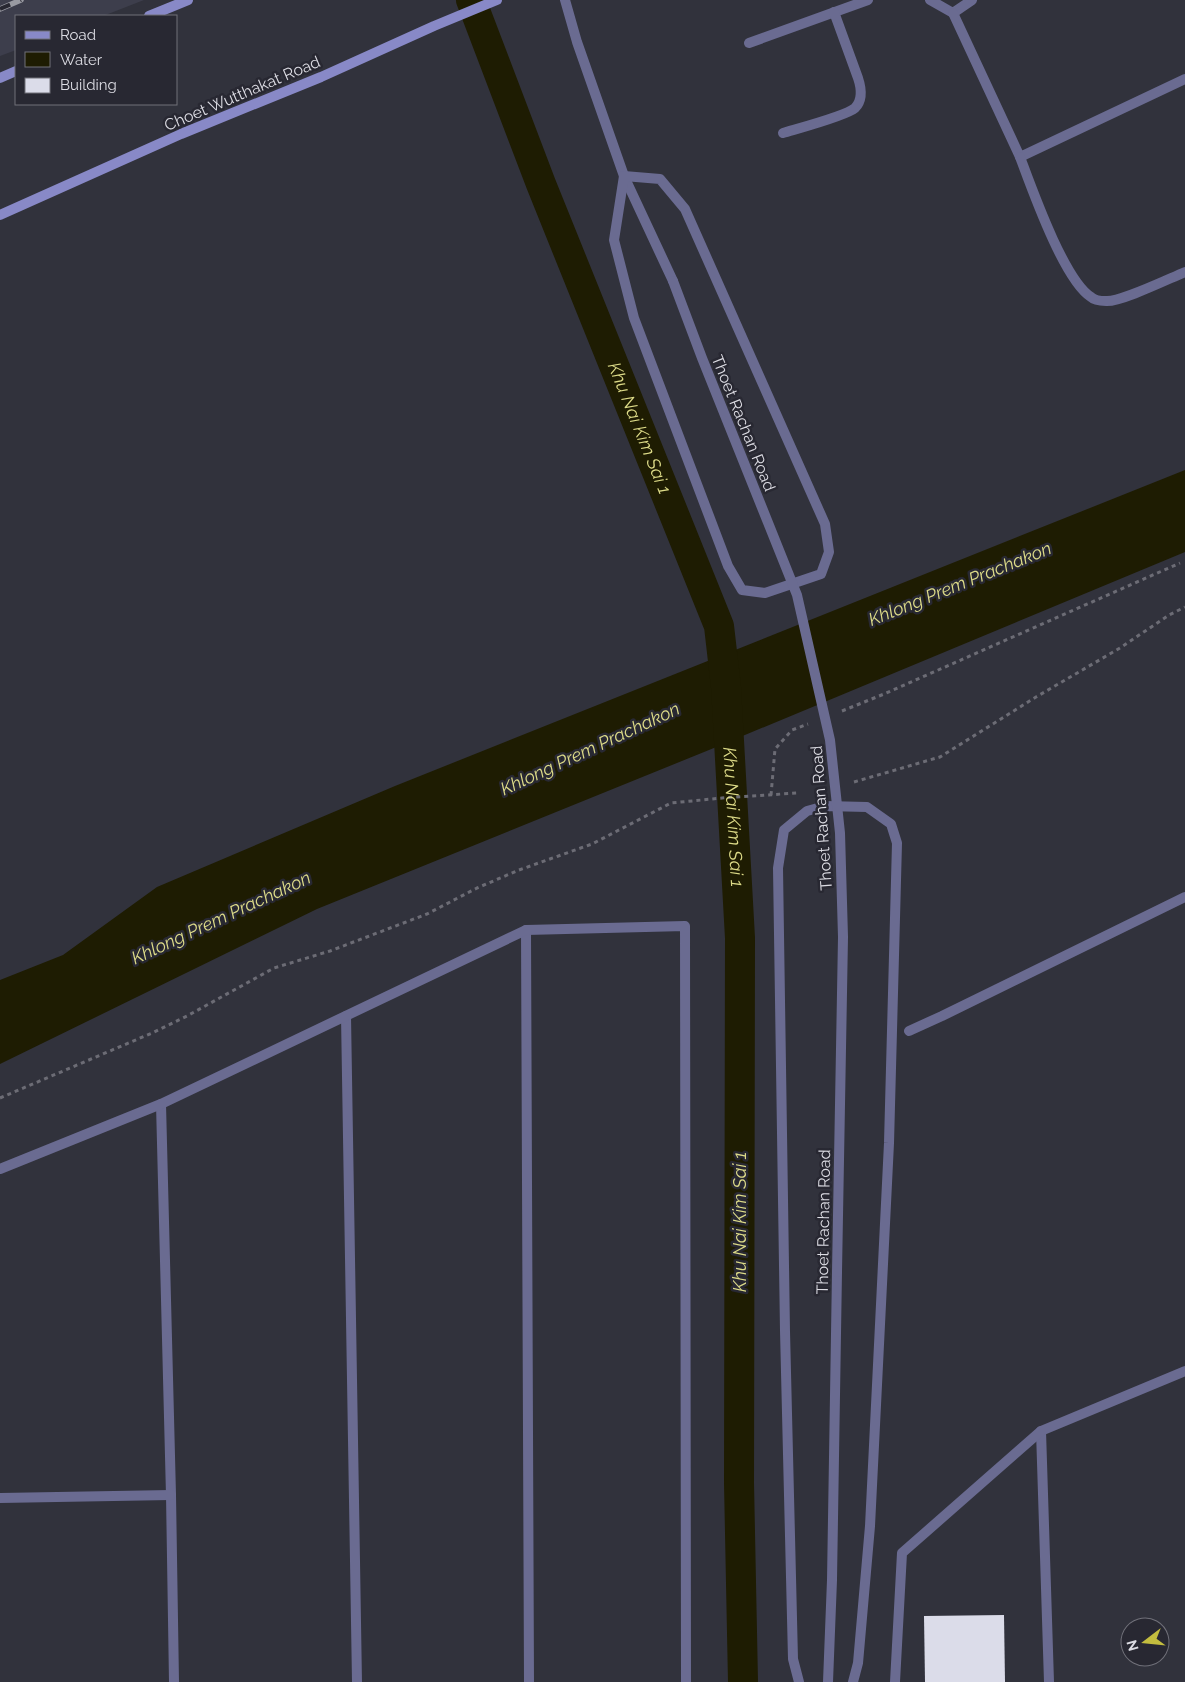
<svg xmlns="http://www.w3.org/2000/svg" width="1185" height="1682" font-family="Raleway,sans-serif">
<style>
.built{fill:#3d3e4c}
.water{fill:#1e1c02}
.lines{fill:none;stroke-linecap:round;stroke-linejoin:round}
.canal{stroke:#1e1c02;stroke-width:30}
.building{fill:#dbdce9}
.path{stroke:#6c6c75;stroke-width:3;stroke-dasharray:4 4;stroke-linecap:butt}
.service{stroke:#6a6b91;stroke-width:10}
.minor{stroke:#6a6b91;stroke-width:10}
.tertiary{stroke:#6a6b91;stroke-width:10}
.secondary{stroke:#8889c7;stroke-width:10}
.rail-casing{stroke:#999aa2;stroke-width:5.5}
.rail{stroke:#282832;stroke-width:4;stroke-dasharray:11;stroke-linecap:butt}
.tertiary-bridge{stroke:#6a6b91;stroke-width:10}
.labels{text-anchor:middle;stroke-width:5;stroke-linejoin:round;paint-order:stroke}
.street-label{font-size:16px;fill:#dcdce3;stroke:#282832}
.water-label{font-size:18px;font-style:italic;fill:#dddb88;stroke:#282832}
</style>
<rect width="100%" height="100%" fill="#31323c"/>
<path class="built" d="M0,0H144L103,16H16V50L0,56Z"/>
<path class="water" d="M1185,470V552L709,750L317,909L0,1064V980L63,955L157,887L395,786Z"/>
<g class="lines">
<path class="canal" id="s1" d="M471,0L541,184L719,626L726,687L740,938L739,1483L743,1682"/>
</g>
<path class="building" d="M1004,1615L1005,1682H925L924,1616Z"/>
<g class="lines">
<g class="path">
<path d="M842,711L884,694L1180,563"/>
<path d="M854,782L940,757L1036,697L1120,648L1169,615L1185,607"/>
<path d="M771,795L775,749L792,730L808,724"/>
<path d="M0,1098L152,1033L187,1016L274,968L330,951L427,914L477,888L519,870L592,844L671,803L722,798L797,793"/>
</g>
<g class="service">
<path d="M930,0L953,13L972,0"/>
<path d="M953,13L1020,157L1185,79"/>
<path d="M749,43L868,0"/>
<path d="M783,133C796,129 846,116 855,108C863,100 861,87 858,78L834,12"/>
<path d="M1020,157C1032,189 1064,280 1091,297C1094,300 1102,301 1106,301C1121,302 1168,279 1185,272"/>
<path d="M1041,1431L1049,1682"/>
<path d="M895,1682L902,1553L1041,1431L1185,1371"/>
</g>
<g class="minor">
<path d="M526,930L529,1682"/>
<path d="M346,1016L357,1682"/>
<path d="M909,1031L942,1016L1185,897"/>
<path d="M161,1104L171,1495L174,1682"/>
<path d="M0,1169L161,1104L526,930L685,926L686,1682"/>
<path d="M0,1498L171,1495"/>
</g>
<g class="tertiary">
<path d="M565,0L577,42L624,176L673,281"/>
<path d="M624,176L660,179L685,209L825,524L829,552L821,574L765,593L742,590L728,566L634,318L614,240Z"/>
<path d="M799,1682L793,1659L785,1331L778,868L784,830L807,811L825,806L867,807L891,824L897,843L889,1143L870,1526L858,1663L853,1682"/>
<path d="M828,1682L832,1580L837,1272"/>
</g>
<g class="secondary">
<path d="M149,16L188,0"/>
<path d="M0,78L16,71"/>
<path d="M0,215L181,134L321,77L434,26L497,0"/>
</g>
<defs>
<path id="rail" d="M0,9L21,0"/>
</defs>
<use href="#rail" class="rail-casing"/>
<use href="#rail" class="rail"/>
<path class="tertiary-bridge" d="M673,281L702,358L797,595L830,740L840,833L843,937L837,1272"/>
</g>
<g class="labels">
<g class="street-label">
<text transform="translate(242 93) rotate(-23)" y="6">Choet Wutthakat Road</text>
<text transform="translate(744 423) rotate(68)" y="6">Thoet Rachan Road</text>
<text transform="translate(821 818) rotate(-94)" y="6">Thoet Rachan Road</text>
<text transform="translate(823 1222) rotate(-89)" y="6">Thoet Rachan Road</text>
</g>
<g class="water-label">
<text dy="6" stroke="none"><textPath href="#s1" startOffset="460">Khu Nai Kim Sai 1</textPath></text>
<text transform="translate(960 584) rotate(-22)" y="6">Khlong Prem Prachakon</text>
<text transform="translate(590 749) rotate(-25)" y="6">Khlong Prem Prachakon</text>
<text dy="6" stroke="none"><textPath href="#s1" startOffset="865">Khu Nai Kim Sai 1</textPath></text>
<text transform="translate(221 918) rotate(-25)" y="6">Khlong Prem Prachakon</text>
<text transform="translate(740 1222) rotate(-90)" y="6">Khu Nai Kim Sai 1</text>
</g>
</g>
<rect x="15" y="15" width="162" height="90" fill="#282832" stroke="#707079"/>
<rect x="25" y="31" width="25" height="8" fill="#8889c7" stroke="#707079"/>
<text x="60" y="40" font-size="15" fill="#dcdce3">Road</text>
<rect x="25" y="52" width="25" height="15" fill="#1e1c02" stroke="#707079"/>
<text x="60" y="65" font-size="15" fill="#dcdce3">Water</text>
<rect x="25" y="78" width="25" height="15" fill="#dbdce9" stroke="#707079"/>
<text x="60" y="90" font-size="15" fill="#dcdce3">Building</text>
<g transform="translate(1145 1642) rotate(254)"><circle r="24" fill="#282832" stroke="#707079"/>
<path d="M0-4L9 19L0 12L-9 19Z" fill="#c3bd3f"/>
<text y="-8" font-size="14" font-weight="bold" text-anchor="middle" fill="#dcdce3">N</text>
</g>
</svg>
